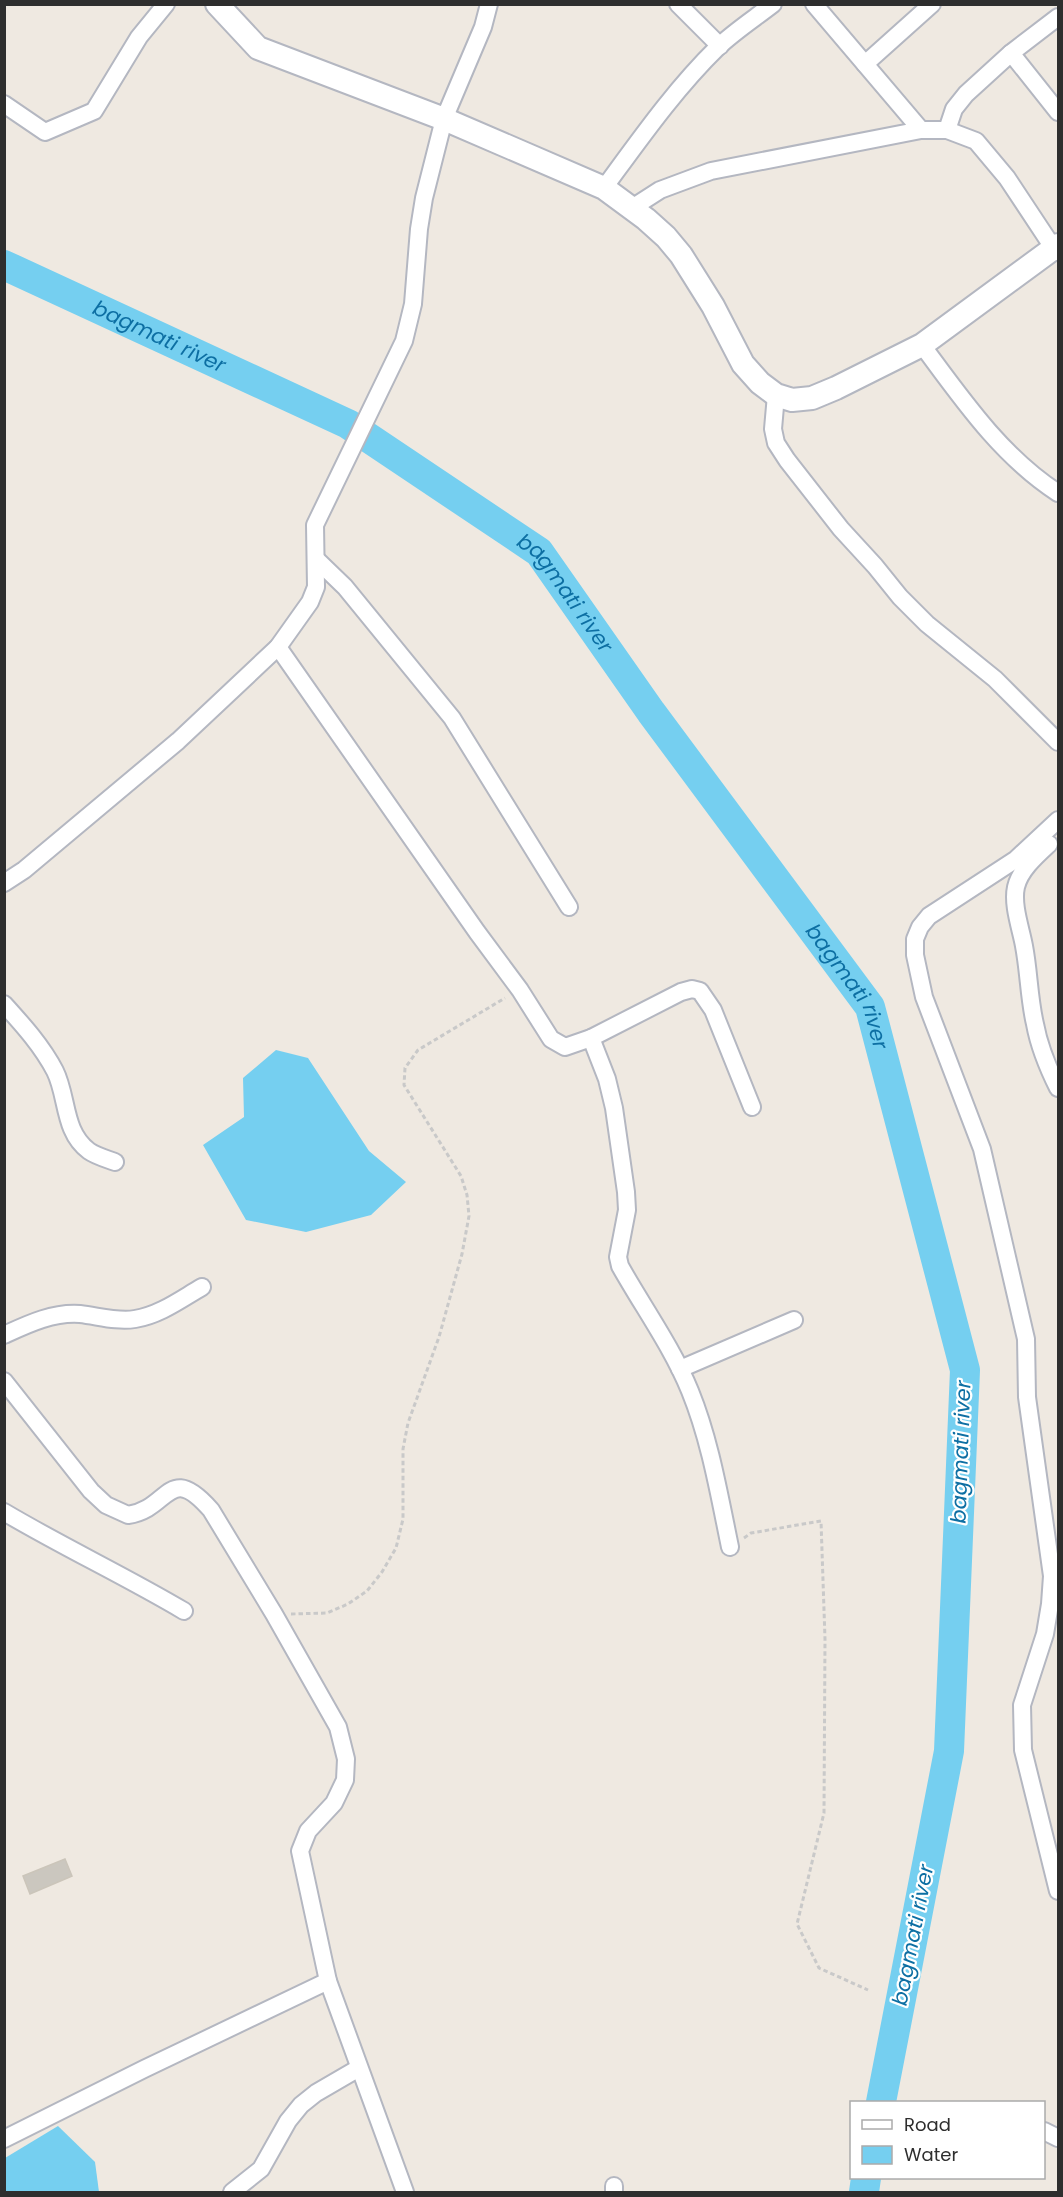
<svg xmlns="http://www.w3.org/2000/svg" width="1063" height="2197" font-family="Poppins,sans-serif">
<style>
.water{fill:#75cff0}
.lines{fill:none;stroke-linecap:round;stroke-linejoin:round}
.river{stroke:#75cff0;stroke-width:30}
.building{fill:#cbc7bf;stroke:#cbc5ba;stroke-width:1.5}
.street-casing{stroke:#b4b7c1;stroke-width:20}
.secondary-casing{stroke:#b4b7c1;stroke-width:26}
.path{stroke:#c9c9c9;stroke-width:3;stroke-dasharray:4.5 3;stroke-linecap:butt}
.street{stroke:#fff;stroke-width:16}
.secondary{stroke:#fff;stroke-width:22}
.labels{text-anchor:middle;stroke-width:4.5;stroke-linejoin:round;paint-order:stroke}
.water-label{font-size:21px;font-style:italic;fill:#0d6fa3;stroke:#fff}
</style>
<rect width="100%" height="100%" fill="#efe9e1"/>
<g class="water">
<path d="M276,1050L308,1058L369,1151L406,1182L371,1215L306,1232L246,1220L203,1145L244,1117L243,1078Z"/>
<path d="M58,2126L95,2162L99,2192H5V2158Z"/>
</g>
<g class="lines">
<g class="river">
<path id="s1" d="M4,265L348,424L539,552L651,712L870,1007L965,1370L949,1751L881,2102"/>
<path d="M864,2192L866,2178"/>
</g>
</g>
<path class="building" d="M65,1859L72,1876L30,1894L23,1876Z"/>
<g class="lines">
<defs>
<g id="street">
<path d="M678,4L720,46"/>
<path d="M814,4L921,130"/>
<path d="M1011,53L1058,112"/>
<path d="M865,64L932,4"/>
<path d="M4,104L45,132L94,111L139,37L166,4"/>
<path d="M947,130L954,109L966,94L1011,53L1058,17"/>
<path d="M604,188C640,139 675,89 718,47C735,31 755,18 773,4"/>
<path d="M632,208L660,190L711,171L921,130H947L976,141L1007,178L1054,249L1058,252"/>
<path d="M922,345C962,399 1001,456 1058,493"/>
<path d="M776,395L773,429L776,443L787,460L841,529L875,566L900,597L927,624L995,679L1058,742"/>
<path d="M316,559L345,587L452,718L569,907"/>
<path d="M278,647L477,932L520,990L551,1039L565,1047L591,1038L681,992L692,989L700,991L713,1010L752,1107"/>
<path d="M1058,820L1015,860L929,916L920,927L915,939V955L924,997L982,1149L1026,1339L1027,1397L1052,1576L1050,1604L1045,1634L1022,1705L1023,1750L1058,1891"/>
<path d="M1049,844C1036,856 1020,870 1016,887C1012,905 1021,929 1024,946C1029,972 1029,999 1035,1024C1039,1046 1048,1068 1058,1088"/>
<path d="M4,883L24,870L178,741L278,647L310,602L316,587L315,525L404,341L413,304L419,229L424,198L444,119L483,27L489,4"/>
<path d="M4,1004C23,1025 42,1046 55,1071C68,1097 63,1132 89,1151C96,1156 107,1159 115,1162"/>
<path d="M591,1038L607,1079L614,1108L626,1192L627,1210L618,1257L620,1266C643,1307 672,1347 690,1391C710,1440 719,1494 730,1547"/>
<path d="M4,1335C28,1324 53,1312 80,1314C98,1316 117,1322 135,1319C160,1315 181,1299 202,1287"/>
<path d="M680,1369L794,1320"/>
<path d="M4,1381L91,1491L106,1505L128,1515C170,1509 168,1461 211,1510L274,1614L338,1727L346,1759L345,1780L334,1803L308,1831L300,1851L328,1981L405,2192"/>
<path d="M4,1512C63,1547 125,1576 184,1611"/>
<path d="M1044,2131L1058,2138"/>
<path d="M4,2139L144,2069L328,1981"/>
<path d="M614,2186V2192"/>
<path d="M232,2192L261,2169L288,2121L301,2105L316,2093L359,2068"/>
</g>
<path id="secondary" d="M217,4L258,48L444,119L604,188L646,219L666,237L681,255L713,306L743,364L760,383L776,395L792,400L812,398L836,388L922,345L1058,245"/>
</defs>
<use href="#street" class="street-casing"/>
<use href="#secondary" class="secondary-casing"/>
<g class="path">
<path d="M744,1538L751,1533L821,1521L825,1639L824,1813L797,1924L819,1968L868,1990"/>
<path d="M291,1614L327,1613L348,1604L367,1591L382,1572L396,1548L403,1519V1449L408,1423L439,1337L462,1254L469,1216L467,1195L461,1176L404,1085L405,1068L418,1050L505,998"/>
</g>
<use href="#street" class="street"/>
<use href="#secondary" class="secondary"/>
</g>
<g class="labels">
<g class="water-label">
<text dy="7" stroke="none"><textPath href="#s1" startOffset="171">bagmati river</textPath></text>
<text dy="7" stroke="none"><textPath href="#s1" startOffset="657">bagmati river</textPath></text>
<text dy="7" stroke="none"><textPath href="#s1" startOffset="1143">bagmati river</textPath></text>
<text transform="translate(961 1452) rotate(-88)" y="7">bagmati river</text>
<text transform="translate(913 1935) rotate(-79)" y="7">bagmati river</text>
</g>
</g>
<rect width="1063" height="2197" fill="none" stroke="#2e2e2e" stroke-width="12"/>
<rect x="850" y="2101" width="195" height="78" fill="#ffffff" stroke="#ababab" stroke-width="1.5"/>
<rect x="862" y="2120" width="30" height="9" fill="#ffffff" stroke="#ababab" stroke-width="1.5"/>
<text x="904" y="2131" font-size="18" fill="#2e2e2e">Road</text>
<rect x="862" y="2146" width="30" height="18" fill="#75cff0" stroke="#ababab" stroke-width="1.5"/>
<text x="904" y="2161" font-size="18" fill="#2e2e2e">Water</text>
</svg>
